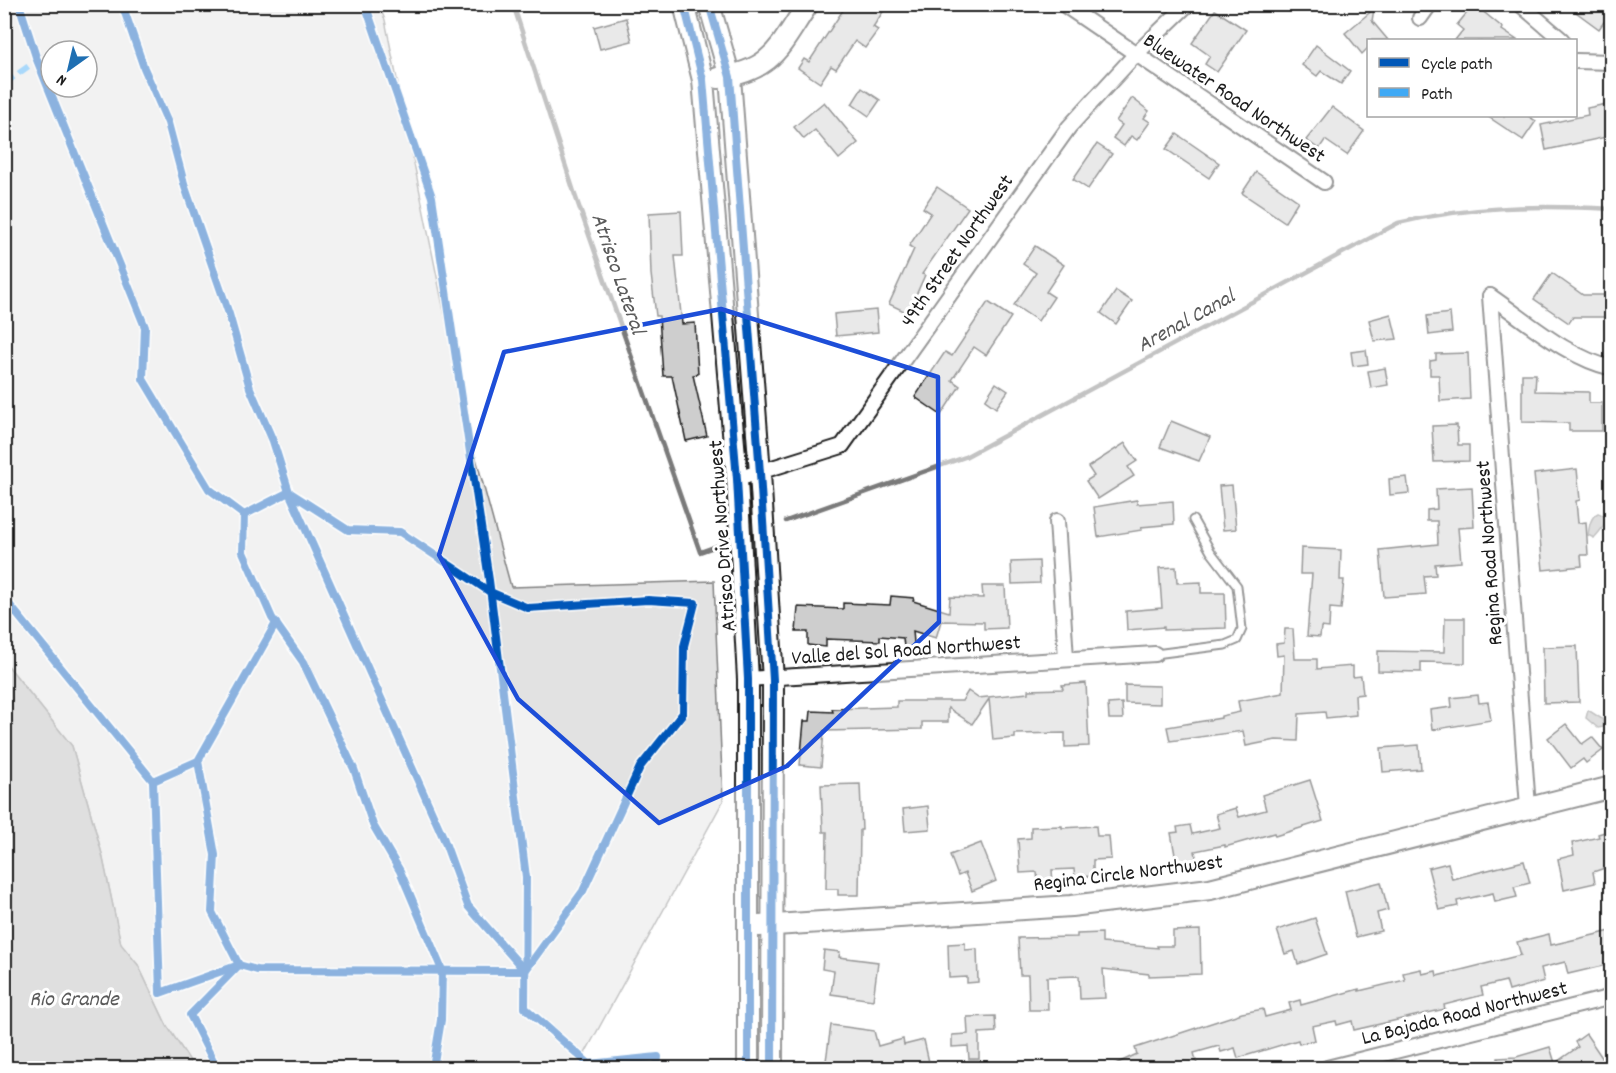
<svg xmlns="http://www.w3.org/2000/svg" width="1616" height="1073" font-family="Dekko,sans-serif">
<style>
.green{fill:#e2e2e2;stroke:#7f7f7f;stroke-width:1.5;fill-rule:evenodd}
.water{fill:#b8b8b8;stroke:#7a7a7a;stroke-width:1.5}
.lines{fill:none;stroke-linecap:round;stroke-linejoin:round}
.stream{stroke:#7a7a7a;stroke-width:4.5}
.building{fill:#cecece;stroke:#1c1c1c;stroke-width:1.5}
.lane-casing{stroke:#1c1c1c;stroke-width:11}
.street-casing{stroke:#1c1c1c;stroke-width:18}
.secondary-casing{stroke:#1c1c1c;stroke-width:24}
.lane{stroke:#fff;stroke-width:7}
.street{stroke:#fff;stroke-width:14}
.secondary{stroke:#fff;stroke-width:20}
.quiet{stroke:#3fa9f5;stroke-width:6;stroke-dasharray:12 6;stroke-linecap:butt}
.cycleway-casing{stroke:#fff;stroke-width:11}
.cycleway{stroke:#0057b8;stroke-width:8}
.marked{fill:none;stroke:#1d4ed8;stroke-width:4.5;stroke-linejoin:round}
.labels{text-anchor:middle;stroke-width:6;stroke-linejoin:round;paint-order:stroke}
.street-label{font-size:21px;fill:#1c1c1c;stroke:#fff}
.water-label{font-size:22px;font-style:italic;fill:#5a5a5a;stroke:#fff}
</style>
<rect width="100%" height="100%" fill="#fff"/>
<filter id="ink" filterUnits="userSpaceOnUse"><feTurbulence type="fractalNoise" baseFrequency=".0167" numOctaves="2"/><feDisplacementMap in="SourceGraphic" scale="12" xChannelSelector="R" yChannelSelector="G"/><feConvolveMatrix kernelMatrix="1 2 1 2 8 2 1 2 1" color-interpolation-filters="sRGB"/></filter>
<g filter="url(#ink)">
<path class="green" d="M4,5H379L385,20L467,425L511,587L714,581L723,801L577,1068H191L190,1061L167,1026L138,965L121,945L102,854L72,746L5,662ZM51,51H87V87H51Z"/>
<g class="water">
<path d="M1598,513L1605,516C1607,525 1598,533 1594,538L1588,535C1589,528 1590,517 1598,513Z"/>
<path d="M5,662L72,746L102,854L121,944L138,965L167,1026L190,1061L191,1068H5Z"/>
<path d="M1588,710L1602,719L1604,727L1598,728L1586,718Z"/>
</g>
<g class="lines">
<g class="stream">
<path d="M513,4L575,195L700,552L728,542"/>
<path d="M786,521L965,457L1398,223C1470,206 1538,205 1612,209"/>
</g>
</g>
<g class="building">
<path d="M847,4H888L873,27L878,30L865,48L855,41L836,69L831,66L820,83L798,68L804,59L809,62Z"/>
<path d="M1474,4L1503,28L1502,30L1517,40H1455L1463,30L1457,25Z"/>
<path d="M1565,4H1601L1611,12L1599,29Z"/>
<path d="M1374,9L1372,21L1388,40H1368V48L1362,54L1345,33Z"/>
<path d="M1215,10L1246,30L1217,72L1205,64L1210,56L1192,43Z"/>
<path d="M626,18L632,41L600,49L594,27Z"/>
<path d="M1316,45L1350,71L1341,84L1321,71L1317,76L1302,65Z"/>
<path d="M862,88L880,100L869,116L852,104Z"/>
<path d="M1132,98L1149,111L1144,118L1150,122L1137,140L1131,136L1124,146L1113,138L1122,125L1116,121Z"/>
<path d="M824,102L858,143L839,159L815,130L804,139L794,127Z"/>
<path d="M1611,103V136L1546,150L1541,125L1588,115L1587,108Z"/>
<path d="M1332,107L1364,131L1347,155L1325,140L1319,149L1306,140Z"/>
<path d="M1487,116H1528L1536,121L1523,140Z"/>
<path d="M1177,134L1219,163L1209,178L1166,149Z"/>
<path d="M1097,144L1112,154L1088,189L1073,179Z"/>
<path d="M1256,172L1298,201L1285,222L1242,193Z"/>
<path d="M937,187L968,208L922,274L925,275L908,313L889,304L914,249L909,246L931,213L923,208Z"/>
<path d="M681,211L683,256H675L682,324L695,323L698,374L693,375L707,436L686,441L672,376H663L659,316H656L651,274L649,213Z"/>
<path d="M1035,246L1064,265L1046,292L1054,297L1038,321L1014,305L1036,273L1023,264Z"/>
<path d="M1552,273L1583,295H1611V317H1573L1569,323L1534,299Z"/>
<path d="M1116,291L1132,301L1116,324L1101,313Z"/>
<path d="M988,302L1011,317L986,355L974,347L952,380L960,386L941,415L915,397L945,352L952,356Z"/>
<path d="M876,310L878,332L836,336L834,314Z"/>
<path d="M1450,313L1452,332L1429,335L1427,316Z"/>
<path d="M1391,314L1397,339L1374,341L1369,320Z"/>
<path d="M1366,350L1368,364L1353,366L1351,352Z"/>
<path d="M1468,353L1470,399L1440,401L1439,375H1430V361L1436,360V354Z"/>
<path d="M1385,368L1388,385L1371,388L1368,371Z"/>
<path d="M1522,374H1536L1535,391L1589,392V403H1602V431H1569V423L1522,422Z"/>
<path d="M996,383L1008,391L996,408L985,400Z"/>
<path d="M1171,421L1210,437L1199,461L1160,447Z"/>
<path d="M1457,425L1458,445H1469V461L1434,462L1432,426Z"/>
<path d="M1125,443L1137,461L1128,467L1134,476L1098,499L1086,481L1094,476L1088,467Z"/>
<path d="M1577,469L1580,500L1576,501L1578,523L1586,522L1588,555H1581L1582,566L1543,570L1534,474Z"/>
<path d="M1407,477L1409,493L1390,495L1389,479Z"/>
<path d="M1232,485L1236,529L1223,530L1219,486Z"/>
<path d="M1472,487L1474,527L1458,528L1461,562L1435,564L1436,575L1424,576L1426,594L1384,597L1380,550L1438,544L1437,521H1427V510L1437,509L1436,489Z"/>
<path d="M1137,500V504L1173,501L1174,524L1141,527L1142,530L1098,537L1094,507Z"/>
<path d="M1301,548L1341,550L1340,580H1344L1341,609L1330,608L1329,628L1321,627L1320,637L1307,636L1312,574H1300Z"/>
<path d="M1039,561L1040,583L1012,584L1011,562Z"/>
<path d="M1176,567L1177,583L1201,582V593H1225L1226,628L1164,630V627L1127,630L1126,611L1162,608L1159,568Z"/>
<path d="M982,586H1005L1007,628L984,629V622L941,621L936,638L913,631L915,655L905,656L903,638L880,636V641L826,639V647L808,645V632H796L798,607L843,609V603L890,605L891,596L914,598L913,601L949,612L950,597L983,598Z"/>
<path d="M1445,618H1465V663L1421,662V672L1378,671V651L1444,652Z"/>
<path d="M1285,629H1293L1295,659H1317V669L1353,666V677L1361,676L1363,694L1355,695L1356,715L1326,718L1325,712L1299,714L1298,741L1276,740L1246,746L1243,731L1170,741L1167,727L1221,718V716L1240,712L1238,701L1283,693L1284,655L1277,656L1276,644L1284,643Z"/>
<path d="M1577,646L1579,702L1544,703L1543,647Z"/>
<path d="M1086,683L1089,746L1065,747V733L1015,734V738L993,740L989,699L972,724L948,708V722H922V729L824,731L821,767L800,765L804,721H810L811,711L833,712L832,709L897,707V701H962L968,691L978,698L1028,693V690L1063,689L1062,685Z"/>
<path d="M1125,685L1160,686V704L1125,703Z"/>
<path d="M1478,695L1479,703L1488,702L1491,720L1432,730L1430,710L1452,707L1451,698Z"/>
<path d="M1122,703L1123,719H1109L1108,704Z"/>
<path d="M1566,724L1582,744L1592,737L1603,750L1586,763L1583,759L1571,768L1548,738Z"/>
<path d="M1419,745L1421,769L1383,772L1381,748Z"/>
<path d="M1310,780L1323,821L1275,836L1274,833L1225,847V845L1195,851L1197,862L1177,866L1171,833L1178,832L1177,827L1190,825L1192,834L1220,828L1216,814L1236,808L1239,817L1266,810L1262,795Z"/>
<path d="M860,784L862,830H860L859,895H838V889H826L827,832H823L821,785Z"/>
<path d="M928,806L930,829L905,831L903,809Z"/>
<path d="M1062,826V828L1096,826L1097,836H1109L1111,859L1093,860V876L1075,877L1074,869L1052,870L1053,883L1038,884L1037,872L1020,873L1018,839L1031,838V827Z"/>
<path d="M1611,830V866L1593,872L1595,883L1564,890L1558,859L1574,855L1572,843L1599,837L1598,834Z"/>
<path d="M981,843L996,881L972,891L965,873L958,876L950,855Z"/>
<path d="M1524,861L1530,883L1514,887L1517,897L1495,902L1493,893L1457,901L1458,906L1439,910L1428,868L1448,863L1452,879Z"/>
<path d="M1381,882L1388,910L1377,913L1381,931L1356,937L1345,891Z"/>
<path d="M1315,918L1327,954L1298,964L1294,951L1285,954L1277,930Z"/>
<path d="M1200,930L1201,974L1149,976V974L1103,969L1105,998L1080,999L1079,976L1047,977L1048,1010H1029L1028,975H1020L1018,938L1077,937V934L1102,933V943L1158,948L1157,946H1173V931Z"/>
<path d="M1611,931V964L1568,974L1565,962L1541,968L1544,981L1509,991L1506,981L1481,987L1483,995L1444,1005L1445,1009L1354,1030L1352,1021L1337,1025L1336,1021L1312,1026L1315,1040L1299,1044L1298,1040L1238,1058L1235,1048L1221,1052L1219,1046L1194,1053L1198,1068H1107L1137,1054L1135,1048L1242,1013L1263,1009L1265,1017L1291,1010L1289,1003L1300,1000L1301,1005L1359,989V991L1405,980L1403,973L1421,969L1422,974L1436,971L1437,976L1521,955L1517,942L1549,934L1551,945Z"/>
<path d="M965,943V950L977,949L978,982L967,983V977L949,978L948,944Z"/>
<path d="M824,950L840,952L839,957L878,962L873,1000L831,994L834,971L822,969Z"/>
<path d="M995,1016L996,1032L979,1033V1059H969L968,1046L952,1047V1035L968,1034L967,1017Z"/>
<path d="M831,1025L874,1031L878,1046L903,1039L904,1045L924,1040L929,1062L903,1068H825Z"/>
<path d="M1586,1034L1603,1059L1590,1068H1488V1066L1498,1063V1058L1516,1057L1550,1047L1555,1063L1578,1047L1575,1042Z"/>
</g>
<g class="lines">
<defs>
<path id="lane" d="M1155,654L1225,645L1237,640L1242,629L1237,586L1211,552L1193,520"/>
<g id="street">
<path d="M1063,4L1324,182"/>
<path d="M1520,4L1562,40"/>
<path d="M1420,18L1430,4"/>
<path d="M1576,61L1612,62"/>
<path d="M1490,296L1528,807"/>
<path d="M1490,296C1527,321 1567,358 1612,368"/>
<path d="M737,479L842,446L1069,127L1135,55L1188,4"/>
<path d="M1057,521L1066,658"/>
<path d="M748,679L1155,654"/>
<path d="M1327,1068L1612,997"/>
</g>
<g id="secondary">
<path d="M684,4L703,80L737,479L748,679V1068"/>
<path d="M709,4L730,77L760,473L773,680L772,1068"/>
<path d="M718,78C774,70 779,47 808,4"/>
<path d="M759,926L1071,906L1210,889L1612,787"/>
</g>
</defs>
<use href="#lane" class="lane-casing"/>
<use href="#street" class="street-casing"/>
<use href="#secondary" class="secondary-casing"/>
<use href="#lane" class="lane"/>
<use href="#street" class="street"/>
<use href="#secondary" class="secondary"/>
<path class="quiet" d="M4,84L37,60"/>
<defs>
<g id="cycleway">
<path d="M19,4L37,60L145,327L143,379L209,489L244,515"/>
<path d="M122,4L144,68L168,123L185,187L229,314L250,388L273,441L289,492L443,837L468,906L525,971"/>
<path d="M365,4L432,197L489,580L526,877L525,1008L589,1064L658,1057L657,1068"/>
<path d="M684,4L703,80L737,479L748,679V1068"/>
<path d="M709,4L730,77L760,473L773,680L772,1068"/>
<path d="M4,598L153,781"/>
<path d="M198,761L153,781L160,993L239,965L212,912L215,855L198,761L276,623"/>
<path d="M217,1068L190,1015L239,965L257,970L525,971"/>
<path d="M433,1068L441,1020L442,970L400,871L373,825L354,769L303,662L272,618L243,552L244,515L289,492L348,530L400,532L490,592L528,608L648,600L695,603L684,646L683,713L640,767L583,891L525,971"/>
</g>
</defs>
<use href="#cycleway" class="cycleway-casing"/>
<use href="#cycleway" class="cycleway"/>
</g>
</g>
<path d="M0 0H1616V1073H0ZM721,309L938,377L939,622L787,766L659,823L518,699L439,555L504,352Z" fill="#fff" fill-opacity=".55" fill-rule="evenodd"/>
<path class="marked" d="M721,309L938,377L939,622L787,766L659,823L518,699L439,555L504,352Z"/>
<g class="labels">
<g class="street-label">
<text transform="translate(1235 97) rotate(34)" y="7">Bluewater Road Northwest</text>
<text transform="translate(956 250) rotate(-55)" y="7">49th Street Northwest</text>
<text transform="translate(721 536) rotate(-94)" y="7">Atrisco Drive Northwest</text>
<text transform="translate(1488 553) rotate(-94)" y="7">Regina Road Northwest</text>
<text transform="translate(906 649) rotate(-4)" y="7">Valle del Sol Road Northwest</text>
<text transform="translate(1128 872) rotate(-7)" y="7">Regina Circle Northwest</text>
<text transform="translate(1464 1012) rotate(-14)" y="7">La Bajada Road Northwest</text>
</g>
<g class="water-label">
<text transform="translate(620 273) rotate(71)" y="8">Atrisco Lateral</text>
<text transform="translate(1185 319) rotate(-29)" y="8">Arenal Canal</text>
<text x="74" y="1005">Rio Grande</text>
</g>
</g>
<rect width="1616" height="1073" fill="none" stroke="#fff" stroke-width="24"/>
<rect x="12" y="12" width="1592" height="1049" fill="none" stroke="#1c1c1c" stroke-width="2" filter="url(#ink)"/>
<rect x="1367" y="39" width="210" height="78" fill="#ffffff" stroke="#a4a4a4" stroke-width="1.5"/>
<rect x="1379" y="58" width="30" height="9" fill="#0057b8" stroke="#a4a4a4" stroke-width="1.5"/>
<text x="1421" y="69" font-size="18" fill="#1c1c1c">Cycle path</text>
<rect x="1379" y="88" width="30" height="9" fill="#3fa9f5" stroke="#a4a4a4" stroke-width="1.5"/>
<text x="1421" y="99" font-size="18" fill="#1c1c1c">Path</text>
<g transform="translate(69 69) rotate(214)"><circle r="28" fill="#ffffff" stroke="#a4a4a4" stroke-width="1.5"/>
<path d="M0-4.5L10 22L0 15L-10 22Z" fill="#1f6fb2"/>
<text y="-9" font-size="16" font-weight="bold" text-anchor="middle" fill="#1c1c1c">N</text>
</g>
</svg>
